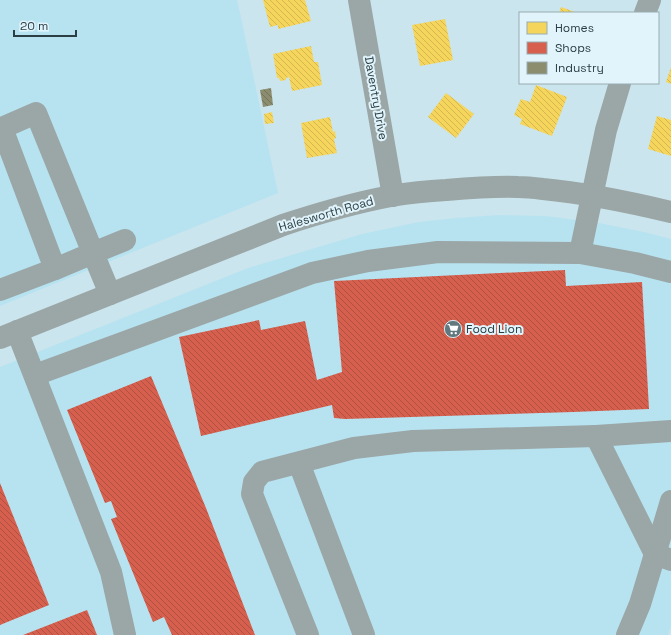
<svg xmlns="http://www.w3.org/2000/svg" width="671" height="635" font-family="'Space Grotesk',sans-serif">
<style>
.built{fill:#b7e3f1}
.homes{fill:url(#homes-back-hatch)}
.shops{fill:url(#shops-back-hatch)}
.industry{fill:url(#industry-back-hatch)}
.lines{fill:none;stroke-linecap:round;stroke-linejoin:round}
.minor{stroke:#9ba6a6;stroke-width:22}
.labels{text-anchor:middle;stroke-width:4;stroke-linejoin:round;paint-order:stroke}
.street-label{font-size:12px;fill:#2a3e44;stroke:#e1f4fb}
.poi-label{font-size:12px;fill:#2a3e44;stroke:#e1f4fb;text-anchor:start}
</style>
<defs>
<pattern id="homes-back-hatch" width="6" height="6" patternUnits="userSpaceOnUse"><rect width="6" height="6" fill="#f6d55c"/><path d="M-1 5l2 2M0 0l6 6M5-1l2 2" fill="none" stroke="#d3b851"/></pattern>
<pattern id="shops-back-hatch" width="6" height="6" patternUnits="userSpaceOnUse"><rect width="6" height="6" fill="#d6604d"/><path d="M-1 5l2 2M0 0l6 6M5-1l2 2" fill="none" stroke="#ae5142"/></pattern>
<pattern id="industry-back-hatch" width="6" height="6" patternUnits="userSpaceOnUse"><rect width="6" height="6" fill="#8c8c6e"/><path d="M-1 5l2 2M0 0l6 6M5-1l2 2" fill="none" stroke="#73745c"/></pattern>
</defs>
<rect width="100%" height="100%" fill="#cae5ed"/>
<g class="built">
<path d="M0,0H237L240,13L278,193L0,306Z"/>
<path d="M498,215L546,216L599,223L644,232L671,239V626L668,635H0V367L248,268L362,234L419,222L456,218Z"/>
</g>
<g class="homes">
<path d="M263,0H305L311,21L278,29V25L270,27Z"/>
<path d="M561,7L578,13H559Z"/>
<path d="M445,19L453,60L420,66L412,25Z"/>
<path d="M311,46L314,62H318L322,85L292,91L289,77L286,78V80L280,81L279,78H277L273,54Z"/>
<path d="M671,67V84L666,82Z"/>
<path d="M536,85L567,97L552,136L520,124L522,119L514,115L521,99L530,102Z"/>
<path d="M446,93L474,114L456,138L428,117Z"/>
<path d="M272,112L274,123L265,124L264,114Z"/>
<path d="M657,116L671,120V156L648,149Z"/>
<path d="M330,117L333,132L335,131L336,138L334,139L337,153L307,158L301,123Z"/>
</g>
<g class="shops">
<path d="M565,270L566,286L642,282L649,409L573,412L345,419L334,418L332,405L201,436L179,337L259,320L261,330L305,321L317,380L342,372L334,281Z"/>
<path d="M151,376L206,508L255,635H172L164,617L153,622L111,519L117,517L111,501L105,503L67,410Z"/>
<path d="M0,483L49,605L0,625Z"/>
<path d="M87,610L97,635H23Z"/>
</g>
<path class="industry" d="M271,88L273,105L263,107L260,90Z"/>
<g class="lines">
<g class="minor">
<path d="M359,0L393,196"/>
<path d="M645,13L650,0"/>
<path d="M0,128H2L55,269L0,290"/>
<path d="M2,128L36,113L93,253L55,269"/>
<path d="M580,253L606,130L620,83"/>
<path d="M110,294L93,253L125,240"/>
<path d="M17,331L111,572L125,635"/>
<path d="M0,338L283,225C319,213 354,203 391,196C409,193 428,191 446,190C470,188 494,186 518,187C526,187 535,188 543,189C586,193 629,202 671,212"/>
<path d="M35,375L312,273L368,261L438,252L580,253L635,263L671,272"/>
<path d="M596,436L671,431"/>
<path d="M299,463L364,635"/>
<path d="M308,635L252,494L254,482L262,472L354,448L413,441L596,436L655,554L671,560"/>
<path d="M627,635L640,604L671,501"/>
</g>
</g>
<defs>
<symbol id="supermarket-disc" viewBox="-11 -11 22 22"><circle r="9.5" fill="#62787f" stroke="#e1f4fb"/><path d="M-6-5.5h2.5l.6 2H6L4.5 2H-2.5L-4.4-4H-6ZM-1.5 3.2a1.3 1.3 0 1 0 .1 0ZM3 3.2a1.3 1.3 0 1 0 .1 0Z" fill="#fff"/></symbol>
</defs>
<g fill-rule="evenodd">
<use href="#supermarket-disc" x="443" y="319" width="20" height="20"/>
</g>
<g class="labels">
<g class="street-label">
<text transform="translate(376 98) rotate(80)" y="4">Daventry Drive</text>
<text transform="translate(326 214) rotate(-16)" y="4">Halesworth Road</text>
</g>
<g class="poi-label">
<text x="466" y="333">Food Lion</text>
</g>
</g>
<rect x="519" y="12" width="140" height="72" fill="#e1f4fb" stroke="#98abb2"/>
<rect x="527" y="22" width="20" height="12" fill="#f6d55c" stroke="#98abb2"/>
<text x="555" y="32" font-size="12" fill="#2a3e44">Homes</text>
<rect x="527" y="42" width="20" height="12" fill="#d6604d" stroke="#98abb2"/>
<text x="555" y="52" font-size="12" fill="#2a3e44">Shops</text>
<rect x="527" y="62" width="20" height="12" fill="#8c8c6e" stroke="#98abb2"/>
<text x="555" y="72" font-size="12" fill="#2a3e44">Industry</text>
<path d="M14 30v6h62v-6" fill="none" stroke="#2a3e44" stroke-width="2"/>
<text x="20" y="30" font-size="12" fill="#2a3e44" stroke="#e1f4fb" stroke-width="3" paint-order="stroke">20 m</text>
</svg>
